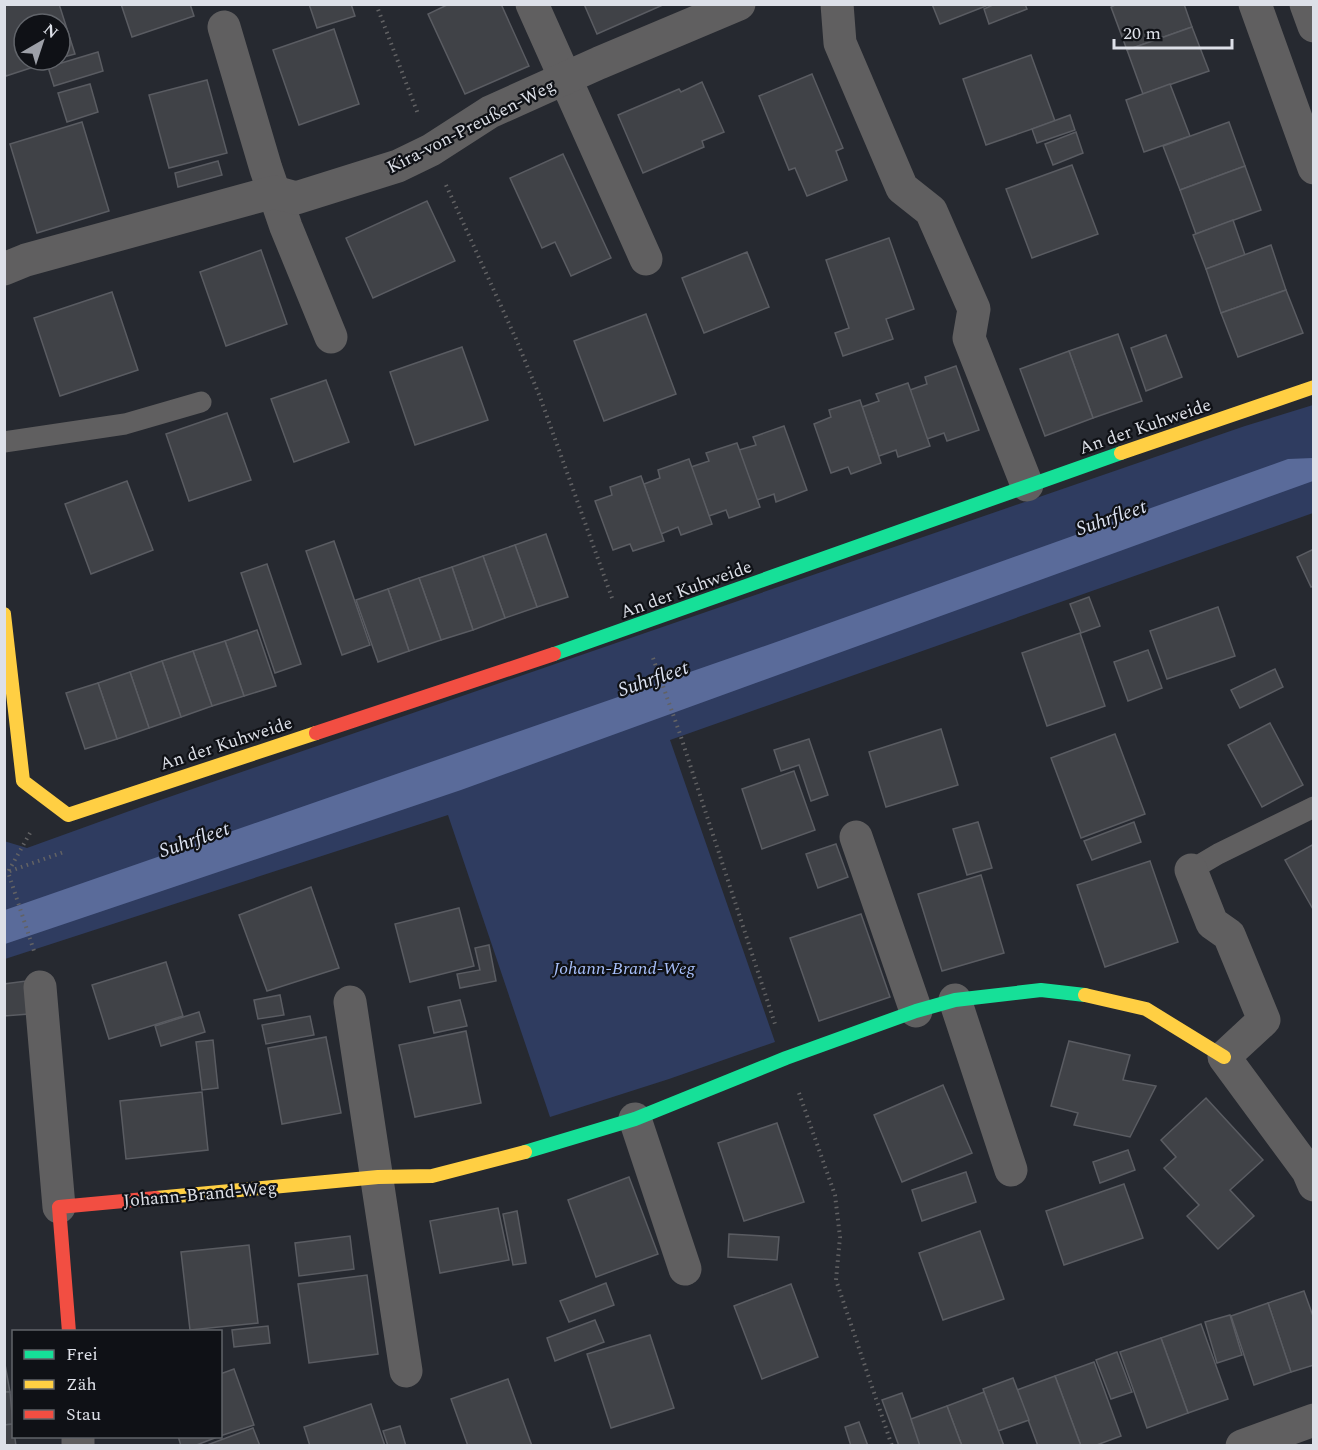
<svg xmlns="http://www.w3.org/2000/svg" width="1318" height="1450" font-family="Spectral,serif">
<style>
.green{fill:#2f3c60}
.water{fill:#5a6b9a}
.building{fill:#404247;stroke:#5a5c62;stroke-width:1.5}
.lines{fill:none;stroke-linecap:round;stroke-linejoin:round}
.path{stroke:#626264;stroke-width:4;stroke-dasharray:1.5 4.5;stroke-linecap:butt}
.lane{stroke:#605f60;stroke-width:21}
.street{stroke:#605f60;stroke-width:33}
.fast{stroke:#16e098;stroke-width:14}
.slow{stroke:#ffcf43;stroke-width:14}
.jam{stroke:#f24e42;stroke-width:14}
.labels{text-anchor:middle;stroke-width:4.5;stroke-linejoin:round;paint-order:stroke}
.street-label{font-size:18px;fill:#dde0e8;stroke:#0f1116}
.park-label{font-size:18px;font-style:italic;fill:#a7bffa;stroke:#0f1116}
.water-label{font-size:20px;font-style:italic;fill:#dee4f4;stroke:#0f1116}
</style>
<rect width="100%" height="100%" fill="#262930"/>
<path class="green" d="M1313,405V513L670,740L775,1042L669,1079L550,1117L448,815L5,959L4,841L27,848L146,805L1245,426Z"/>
<path class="water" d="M1313,458V481L461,790L5,944V910L779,641L1288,459Z"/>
<g class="building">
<path d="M4,4H59L75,54L60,58V24H24V60H55L6,76L4,71Z"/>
<path d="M121,4H190L194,16L132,37Z"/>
<path d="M309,4H351L355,16L317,28Z"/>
<path d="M449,4H501L529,66L465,94L428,14Z"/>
<path d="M584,4H665L597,34Z"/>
<path d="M932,4H991L940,24Z"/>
<path d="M995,4H1025L1027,9L989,24L984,9Z"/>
<path d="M1117,4H1184L1192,27L1127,50L1111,7Z"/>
<path d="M1192,27L1209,71L1143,94L1127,50Z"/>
<path d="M334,29L359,104L299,125L273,50Z"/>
<path d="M98,52L103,71L54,86L48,67Z"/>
<path d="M1031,55L1055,121L986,145L963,79Z"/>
<path d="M812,74L843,148L836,151L847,180L807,196L795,168L789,170L759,96Z"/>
<path d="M207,80L227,153L169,168L149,95Z"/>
<path d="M702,82L724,132L702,141L704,147L643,173L618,115L679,89L681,92Z"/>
<path d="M90,84L98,112L67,122L58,93Z"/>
<path d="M1170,84L1190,136L1144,152L1126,100Z"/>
<path d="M1070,115L1075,130L1037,143L1032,129Z"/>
<path d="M82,122L109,211L37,233L10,144Z"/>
<path d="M1229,122L1245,166L1180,190L1163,146Z"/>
<path d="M1076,132L1083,153L1053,165L1045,144Z"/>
<path d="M563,154L611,258L571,276L555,242L542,248L510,178Z"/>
<path d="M218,161L222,175L178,187L175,173Z"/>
<path d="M1072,165L1098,234L1032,258L1006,189Z"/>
<path d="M1245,166L1261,210L1196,234L1180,190Z"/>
<path d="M427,201L455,261L373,298L346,238Z"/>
<path d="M1233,220L1245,255L1206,269L1193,235Z"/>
<path d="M889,238L914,309L886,319L893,339L843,356L835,333L849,328L826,260Z"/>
<path d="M1271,245L1286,290L1221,313L1206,269Z"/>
<path d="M261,250L287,324L226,346L200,272Z"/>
<path d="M747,252L769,307L704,333L682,278Z"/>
<path d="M1286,290L1303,333L1238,357L1221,313Z"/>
<path d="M112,292L138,370L60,396L34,318Z"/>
<path d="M646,314L676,394L604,421L574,341Z"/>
<path d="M1118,334L1142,401L1093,418L1069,351Z"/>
<path d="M1166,335L1182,377L1146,391L1131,348Z"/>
<path d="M462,347L488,420L415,445L390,372Z"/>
<path d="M1069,351L1093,418L1045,436L1020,369Z"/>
<path d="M956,366L979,430L947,441L944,433L927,439L910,390L927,384L925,377Z"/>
<path d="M326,380L349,442L294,462L271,399Z"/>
<path d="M908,383L930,446L898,457L896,450L879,456L862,407L879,401L876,394Z"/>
<path d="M860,400L881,463L851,474L848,467L831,473L814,424L831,417L829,410Z"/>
<path d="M227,413L251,480L189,501L166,434Z"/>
<path d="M784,426L807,490L776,502L774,494L757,500L739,450L756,445L753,437Z"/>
<path d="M737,443L760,507L729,518L726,510L709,516L691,467L709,461L706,453Z"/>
<path d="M689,459L712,524L681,535L678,527L661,534L644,484L660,478L658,470Z"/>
<path d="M641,476L664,541L633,551L630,544L613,550L595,501L612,495L610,487Z"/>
<path d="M127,481L153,550L91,574L65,504Z"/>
<path d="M546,534L568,597L537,607L515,545Z"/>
<path d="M334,541L370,645L342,655L306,551Z"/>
<path d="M515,545L537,607L505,618L483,556Z"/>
<path d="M1314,549V586L1311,587L1297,557Z"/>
<path d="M483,556L505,618L473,630L452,567Z"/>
<path d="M267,564L301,664L275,673L241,573Z"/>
<path d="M452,567L473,630L441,640L419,578Z"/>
<path d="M419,578L441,640L409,651L388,589Z"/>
<path d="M388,589L409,651L378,662L356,600Z"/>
<path d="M1089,597L1100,626L1081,633L1070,604Z"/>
<path d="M1218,607L1235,656L1167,679L1150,631Z"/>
<path d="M257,630L276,686L244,696L225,641Z"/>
<path d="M1080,633L1105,706L1047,726L1022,653Z"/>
<path d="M225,641L244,696L212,706L193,651Z"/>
<path d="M1148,650L1162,688L1128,701L1114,662Z"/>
<path d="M193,651L212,706L181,717L162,661Z"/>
<path d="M162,661L181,717L149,728L130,672Z"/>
<path d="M1275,669L1283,687L1240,708L1231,690Z"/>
<path d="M130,672L149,728L117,739L98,683Z"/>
<path d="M98,683L117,739L85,749L66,693Z"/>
<path d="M1270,723L1303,785L1262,807L1228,745Z"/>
<path d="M941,729L958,785L886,807L869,752Z"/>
<path d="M1115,734L1145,814L1081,838L1051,758Z"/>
<path d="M809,739L828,795L811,801L799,765L781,771L774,750Z"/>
<path d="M794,771L815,830L762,849L742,789Z"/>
<path d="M978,822L992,868L967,875L953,829Z"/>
<path d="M1134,822L1141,842L1092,860L1084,841Z"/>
<path d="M836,844L848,877L818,888L806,854Z"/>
<path d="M1314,844V911L1285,860Z"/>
<path d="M1150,861L1178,942L1105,967L1077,885Z"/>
<path d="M981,875L1004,953L942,971L918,894Z"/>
<path d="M311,887L339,968L267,991L239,915Z"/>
<path d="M459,908L474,966L410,982L395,924Z"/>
<path d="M861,914L890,997L819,1021L790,938Z"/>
<path d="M489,945L496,981L460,988L457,974L480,970L475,948Z"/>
<path d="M166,962L183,1016L109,1039L92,985Z"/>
<path d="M26,981L29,1014L4,1016V984Z"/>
<path d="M280,995L284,1015L258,1019L254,1000Z"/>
<path d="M460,1000L467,1026L434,1033L428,1007Z"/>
<path d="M199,1012L205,1032L161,1046L155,1026Z"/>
<path d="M310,1016L314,1035L266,1044L262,1025Z"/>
<path d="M466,1031L481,1103L415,1117L399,1045Z"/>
<path d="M326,1037L341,1113L282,1124L268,1048Z"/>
<path d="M213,1040L218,1088L202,1090L196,1042Z"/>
<path d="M1069,1041L1130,1055L1123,1080L1156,1086L1130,1137L1074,1125L1078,1113L1051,1106Z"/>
<path d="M943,1085L972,1153L902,1182L874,1115Z"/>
<path d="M202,1092L208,1150L126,1159L120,1101Z"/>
<path d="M1206,1098L1263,1160L1230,1190L1254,1216L1218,1249L1187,1216L1199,1205L1164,1168L1176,1157L1161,1140Z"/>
<path d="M777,1123L804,1202L744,1221L718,1143Z"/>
<path d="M1128,1150L1135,1170L1100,1183L1093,1162Z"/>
<path d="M966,1172L976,1202L922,1221L912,1190Z"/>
<path d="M629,1177L658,1254L596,1277L568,1200Z"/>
<path d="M1124,1184L1143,1238L1064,1265L1046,1211Z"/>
<path d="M498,1208L509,1260L440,1273L430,1221Z"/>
<path d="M517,1211L526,1263L513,1265L503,1214Z"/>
<path d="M980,1231L1004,1299L943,1320L919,1253Z"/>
<path d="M729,1234L779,1237L777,1260L728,1257Z"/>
<path d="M350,1236L354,1269L299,1276L295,1243Z"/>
<path d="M249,1245L258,1323L190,1330L181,1252Z"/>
<path d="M367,1275L378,1354L309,1363L298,1284Z"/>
<path d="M606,1283L614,1305L569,1322L560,1301Z"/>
<path d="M791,1284L818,1357L762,1379L734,1306Z"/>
<path d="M1304,1291L1314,1319V1365L1291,1372L1268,1303Z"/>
<path d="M1268,1303L1291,1372L1254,1385L1231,1316Z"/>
<path d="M1230,1315L1242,1355L1217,1363L1205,1322Z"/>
<path d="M595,1320L604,1342L555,1361L547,1338Z"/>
<path d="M1201,1324L1228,1399L1188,1413L1161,1338Z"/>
<path d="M268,1326L270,1343L234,1347L232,1330Z"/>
<path d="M650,1335L674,1408L611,1428L587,1354Z"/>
<path d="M1161,1338L1188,1413L1147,1428L1120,1352Z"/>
<path d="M1117,1352L1132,1392L1111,1399L1096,1360Z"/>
<path d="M4,1359L10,1392H4Z"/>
<path d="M1094,1362L1121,1436L1094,1446H1081L1055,1376Z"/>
<path d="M234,1369L254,1425L220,1436V1374Z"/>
<path d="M1055,1376L1081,1446H1038L1017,1390Z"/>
<path d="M1013,1378L1029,1420L998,1431L983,1389Z"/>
<path d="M508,1379L532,1446H468L451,1399Z"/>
<path d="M4,1392H10L13,1424L4,1425Z"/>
<path d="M984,1392L1004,1446H962L947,1406Z"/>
<path d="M902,1393L920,1444L916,1446H899L882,1400Z"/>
<path d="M371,1404L385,1446H310L304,1427Z"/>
<path d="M947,1406L962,1446H920L911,1419Z"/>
<path d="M859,1422L868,1446H851L845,1427Z"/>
<path d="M13,1424L16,1446H4V1425Z"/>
<path d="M400,1426L406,1446H388L383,1431Z"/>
<path d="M253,1428L260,1446H207V1445Z"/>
<path d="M178,1436H220L194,1446H181Z"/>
</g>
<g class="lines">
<g class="path">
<path d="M376,4L418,114"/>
<path d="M446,185L516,339L540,397L612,598"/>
<path d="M653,658L680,734L775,1024"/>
<path d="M30,833L8,872L34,951"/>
<path d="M4,873L64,852"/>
<path d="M799,1093L835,1195L840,1237L836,1280L892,1446"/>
</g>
<g class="lane">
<path d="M4,442L125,424L201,402"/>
<path d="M1191,870L1218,854L1314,807"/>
</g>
<g class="street">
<path d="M532,4L646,259"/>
<path d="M837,4L840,43L902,188L931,211L974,309L969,338L1027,485"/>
<path d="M1255,4L1314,168"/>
<path d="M1306,4L1314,26"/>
<path d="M224,27L266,169L286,227L331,337"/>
<path d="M4,269L26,260L274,192L296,198L398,166L431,150L490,112L599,63L739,4"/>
<path d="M856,837L916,1011"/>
<path d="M1191,870L1212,923L1229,935L1264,1020L1224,1057L1308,1171L1314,1185"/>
<path d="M40,987L59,1207"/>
<path d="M955,1000L1011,1170"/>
<path d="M350,1002L406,1371"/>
<path d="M635,1119L685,1269"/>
<path d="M78,1436V1446"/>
<path d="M1242,1446L1314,1420"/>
</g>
<g class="fast">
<path d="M554,654L1121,453"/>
<path d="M525,1152L635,1119L786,1058L916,1011L955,1000L1041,990L1085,995"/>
</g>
<g class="slow">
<path d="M1121,453L1314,387"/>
<path d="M4,614L23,781L68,815L316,733"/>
<path d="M1085,995L1146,1009L1224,1057"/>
<path d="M156,1198L378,1177L432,1176L525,1152"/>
</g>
<g class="jam">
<path d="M316,733L554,654"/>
<path d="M69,1332L59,1207L156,1198"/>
</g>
</g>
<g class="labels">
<g class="street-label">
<text transform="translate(471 126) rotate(-27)" y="6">Kira-von-Preußen-Weg</text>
<text transform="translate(1145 426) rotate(-19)" y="6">An der Kuhweide</text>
<text transform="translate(686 589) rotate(-20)" y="6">An der Kuhweide</text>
<text transform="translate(226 743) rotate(-18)" y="6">An der Kuhweide</text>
<text transform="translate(200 1194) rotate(-5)" y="6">Johann-Brand-Weg</text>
</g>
<g class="park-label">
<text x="624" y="974">Johann-Brand-Weg</text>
</g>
<g class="water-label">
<text transform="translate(1111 517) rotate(-19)" y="7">Suhrfleet</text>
<text transform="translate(653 678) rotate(-19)" y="7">Suhrfleet</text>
<text transform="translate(194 839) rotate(-19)" y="7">Suhrfleet</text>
</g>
</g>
<rect width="1318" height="1450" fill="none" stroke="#dde0e8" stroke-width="12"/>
<rect x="12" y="1330" width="210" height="108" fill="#0f1116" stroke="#61646a" stroke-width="1.5"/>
<rect x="24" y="1350" width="30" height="9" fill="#16e098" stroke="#61646a" stroke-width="1.5"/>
<text x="66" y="1360" font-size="18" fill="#dde0e8">Frei</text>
<rect x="24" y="1380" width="30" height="9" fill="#ffcf43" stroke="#61646a" stroke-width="1.5"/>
<text x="66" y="1390" font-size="18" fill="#dde0e8">Zäh</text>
<rect x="24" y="1410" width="30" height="9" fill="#f24e42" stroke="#61646a" stroke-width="1.5"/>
<text x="66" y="1420" font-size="18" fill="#dde0e8">Stau</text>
<g transform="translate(42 42) rotate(39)"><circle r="28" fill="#0f1116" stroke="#61646a" stroke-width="1.5"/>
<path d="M0-4.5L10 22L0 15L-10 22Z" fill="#9da0a8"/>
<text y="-9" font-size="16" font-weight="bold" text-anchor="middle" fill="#dde0e8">N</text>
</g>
<path d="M1114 39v9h118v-9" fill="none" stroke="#dde0e8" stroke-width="3"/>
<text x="1123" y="39" font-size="18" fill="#dde0e8" stroke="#0f1116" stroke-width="4.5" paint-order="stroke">20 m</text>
</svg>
